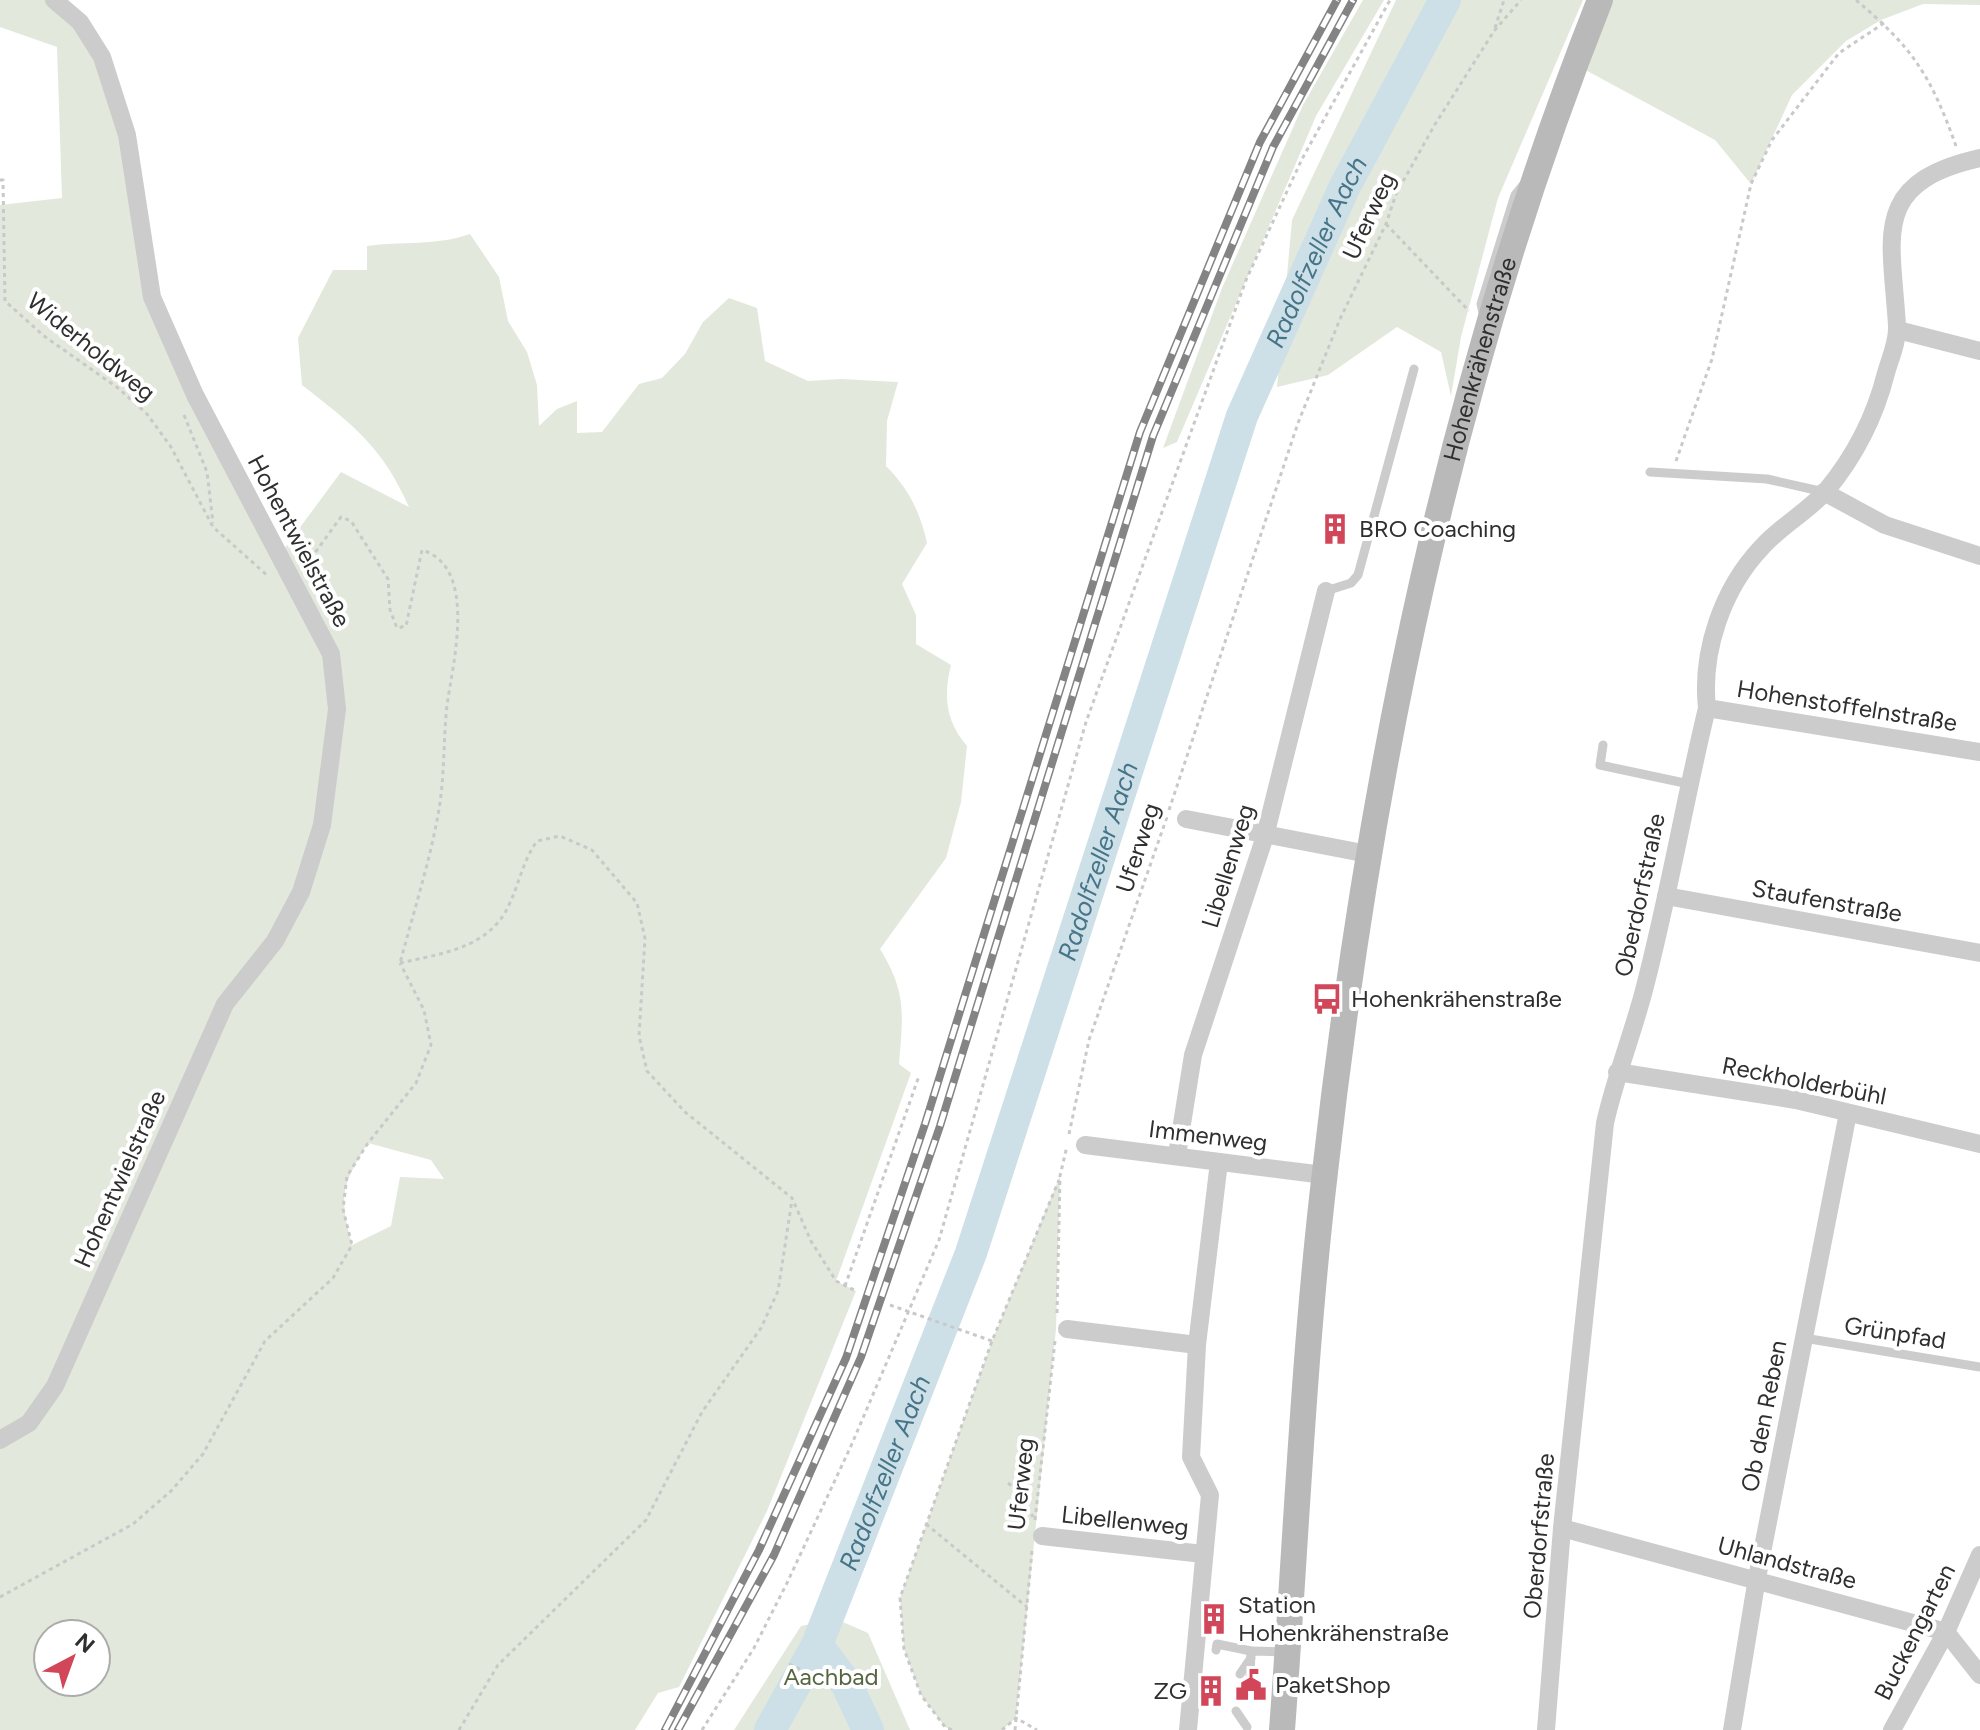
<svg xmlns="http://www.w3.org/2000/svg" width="1980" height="1730" font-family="Figtree,sans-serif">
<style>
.green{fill:#e3e8dc;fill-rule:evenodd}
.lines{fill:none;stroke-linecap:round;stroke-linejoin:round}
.river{stroke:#cde0e8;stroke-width:32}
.path{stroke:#c9c9c9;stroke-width:3;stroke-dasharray:4 4;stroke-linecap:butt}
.lane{stroke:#ccc;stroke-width:9}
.street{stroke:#ccc;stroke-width:18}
.secondary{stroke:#b9b9b9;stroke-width:26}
.rail-casing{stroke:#848484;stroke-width:8}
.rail{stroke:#fff;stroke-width:5;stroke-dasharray:15;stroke-linecap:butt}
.labels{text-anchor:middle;stroke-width:8;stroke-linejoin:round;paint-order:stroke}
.street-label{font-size:24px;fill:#2f2f2f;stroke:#fff}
.poi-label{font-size:24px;fill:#2f2f2f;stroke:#fff;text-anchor:start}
.park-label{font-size:24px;fill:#556641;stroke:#fff}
.water-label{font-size:26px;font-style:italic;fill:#467489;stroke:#fff}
</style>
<rect width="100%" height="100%" fill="#fff"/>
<g class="green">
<path d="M0,0H54L102,57L152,297L281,553L341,472L409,507C382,446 353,425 302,385L298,338L333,270H367V246C402,241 436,246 470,234L499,277L508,321L527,352L537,385L539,426L557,409L577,401V433L602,432L639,384L662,378L685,354L703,322L729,298L757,308L765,361L808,381L841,379L898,382L887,421L886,466C909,489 920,512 927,543L902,584L916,615V644L951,665C943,696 946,722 967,746L961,802L946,858L880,949C907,993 903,1014 899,1064L911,1073L836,1281L856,1291L767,1511L679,1687L658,1693L635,1730H0V205L62,198L57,47L0,27ZM368,1143L431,1160L444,1179L400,1177L391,1226L352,1245C339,1196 341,1186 368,1143ZM48,1634H96V1682H48Z"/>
<path d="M1363,0H1384L1316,116L1177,442L1163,448L1222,288L1303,105Z"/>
<path d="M1396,0H1583L1498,198L1461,337L1451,396L1441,352L1397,327L1328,375L1277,387L1292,220Z"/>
<path d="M1609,0H1980V5L1923,4L1881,20L1846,41L1792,95L1751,184L1715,140L1578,66Z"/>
<path d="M1060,1176L1056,1329L1016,1718L1002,1730H952L945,1727L921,1695L904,1649L900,1598L992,1341Z"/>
<path d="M836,1619L868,1633L910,1730H734L801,1626Z"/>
</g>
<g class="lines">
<g class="river">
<path d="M817,1645L847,1685L868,1730"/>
<path id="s1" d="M770,1730L817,1645L971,1253L1242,416L1344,188L1445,0"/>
</g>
<g class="path">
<path d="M1856,0C1913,48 1931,76 1956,146"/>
<path d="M1495,28L1504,0"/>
<path d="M0,180H3L5,301L44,336L118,388L147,414L171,447L213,527L269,577"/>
<path d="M1386,224L1469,311"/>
<path d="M184,415L207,472L213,523"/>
<path d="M1676,461L1712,359L1751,184L1772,140L1839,53L1884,23"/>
<path d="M306,565L341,517L351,521L388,579L390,610L397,628L406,626L422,550C478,567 453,662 447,705C443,741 445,778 438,815C429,864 413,914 400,963"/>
<path d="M1169,810L1298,423L1340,319L1386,224L1396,194L1434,126L1494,31L1521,0"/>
<path d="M400,963C439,954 486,949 507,909C519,886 522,862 537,841L560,836L592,850L637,903L645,938L639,1036L647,1071L685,1112L792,1198L811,1241L836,1281L856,1291"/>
<path d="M1069,1134L1089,1040L1167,817"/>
<path d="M845,1286L919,1076"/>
<path d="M890,1305L992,1341"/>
<path d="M1057,1313L1060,1176L1067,1146"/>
<path d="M1008,1483L1022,1494L1033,1517"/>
<path d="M1035,1520L1055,1341"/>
<path d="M926,1524L1027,1607"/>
<path d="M0,1597L133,1524L171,1491L203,1454L265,1341L333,1278L352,1245L343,1209L347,1176L368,1143L416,1083L431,1045L424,1010L400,963"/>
<path d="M789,1664L815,1676"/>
<path d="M459,1730L498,1665L646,1520L702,1412L761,1328L778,1291L792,1200"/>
<path d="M702,1730L754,1648L787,1583L851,1446L939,1240L1086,722L1246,280L1302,159L1390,0"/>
<path d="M952,1730L945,1727L921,1695L904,1649L900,1598L992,1341L1059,1180"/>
<path d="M1002,1730L1016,1718L1037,1730"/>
<path d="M1015,1730L1032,1551"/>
</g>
<g class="lane">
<path d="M1484,317L1481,304L1515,195L1523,185"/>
<path d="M1650,472L1767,479L1824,492"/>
<path d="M1326,591L1351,583L1358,575L1414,369"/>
<path d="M1603,745L1600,765L1689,784"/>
<path d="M1804,1338L1980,1367"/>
<path d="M1216,1650L1217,1644L1251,1651"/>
<path d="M1240,1674L1251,1658"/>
<path d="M1250,1675L1251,1651L1285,1652"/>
<path d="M1236,1711L1247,1727"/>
</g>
<g class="street">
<path d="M1898,330L1980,351"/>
<path d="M1824,492L1885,525L1980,556"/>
<path d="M1707,708L1980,752"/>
<path d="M1186,819L1368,854"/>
<path d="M1666,896L1980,953"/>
<path d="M1617,1072L1796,1100L1980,1144"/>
<path d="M1085,1145L1324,1175"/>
<path d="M1177,1155L1193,1055L1265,836L1326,591"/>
<path d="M1067,1329L1197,1345"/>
<path d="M0,1440L29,1423L55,1386L225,1004L275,941L301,892L322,825L337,709L331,654L195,395L152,297L127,135L102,57L80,22L54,0"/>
<path d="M1562,1528L1946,1632L1980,1675"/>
<path d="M1042,1536L1203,1554"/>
<path d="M1188,1730L1210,1495L1191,1457L1197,1345L1219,1162"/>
<path d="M1546,1730L1562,1528L1605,1123C1615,1079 1631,1038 1643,994C1668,900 1684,803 1707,708C1701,652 1722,589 1762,547C1781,526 1807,512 1826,491C1855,456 1875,417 1886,373C1890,359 1898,341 1897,326C1892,237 1869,183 1980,158"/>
<path d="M1732,1730L1757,1578L1848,1113"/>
<path d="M1892,1730L1946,1632L1980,1555"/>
</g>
<path class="secondary" id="s2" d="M1282,1730C1296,1544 1303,1358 1325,1172C1370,771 1451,376 1600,0"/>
<defs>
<g id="rail">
<path d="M665,1730L759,1550L846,1358L925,1124L1140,432L1260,142L1337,0"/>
<path d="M678,1730L774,1555L861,1357L940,1126L1153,436L1273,147L1353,0"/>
</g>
</defs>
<use href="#rail" class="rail-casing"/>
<use href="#rail" class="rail"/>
</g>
<defs>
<symbol id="building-bare" viewBox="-9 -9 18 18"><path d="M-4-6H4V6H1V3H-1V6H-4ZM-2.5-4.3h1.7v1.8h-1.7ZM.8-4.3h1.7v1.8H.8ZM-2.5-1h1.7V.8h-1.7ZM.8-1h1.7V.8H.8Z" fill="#d2465a" stroke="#fff" stroke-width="2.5" paint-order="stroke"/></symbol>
<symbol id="bus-bare" viewBox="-9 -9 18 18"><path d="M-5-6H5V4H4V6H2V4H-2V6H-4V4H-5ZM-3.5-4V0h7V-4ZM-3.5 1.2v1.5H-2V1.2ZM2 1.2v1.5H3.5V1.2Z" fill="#d2465a" stroke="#fff" stroke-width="2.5" paint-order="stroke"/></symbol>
<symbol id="civic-bare" viewBox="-9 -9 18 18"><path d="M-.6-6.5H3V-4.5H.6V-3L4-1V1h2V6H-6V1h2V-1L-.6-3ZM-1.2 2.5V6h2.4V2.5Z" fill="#d2465a" stroke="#fff" stroke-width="2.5" paint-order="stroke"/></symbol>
</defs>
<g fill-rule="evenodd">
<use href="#building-bare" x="1313" y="507" width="44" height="44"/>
<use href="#bus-bare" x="1305" y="977" width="44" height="44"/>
<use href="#building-bare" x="1192" y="1597" width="44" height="44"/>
<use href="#civic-bare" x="1229" y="1663" width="44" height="44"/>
<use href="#building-bare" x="1189" y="1669" width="44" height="44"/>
</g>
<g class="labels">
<g class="street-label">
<text transform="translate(1369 216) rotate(-65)" y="8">Uferweg</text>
<text transform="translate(91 347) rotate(39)" y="8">Widerholdweg</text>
<text dy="8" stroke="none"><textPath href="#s2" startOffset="1388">Hohenkrähenstraße</textPath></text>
<text transform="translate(299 541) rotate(62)" y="8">Hohentwielstraße</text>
<text transform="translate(1847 706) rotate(9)" y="8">Hohenstoffelnstraße</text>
<text transform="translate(1138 848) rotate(-72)" y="8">Uferweg</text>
<text transform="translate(1228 866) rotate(-73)" y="8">Libellenweg</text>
<text transform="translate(1640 895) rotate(-78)" y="8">Oberdorfstraße</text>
<text transform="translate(1827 901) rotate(10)" y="8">Staufenstraße</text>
<text transform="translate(1804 1081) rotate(11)" y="8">Reckholderbühl</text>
<text transform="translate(1208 1136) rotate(7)" y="8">Immenweg</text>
<text transform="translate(120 1179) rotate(-66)" y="8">Hohentwielstraße</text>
<text transform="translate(1895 1333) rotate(9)" y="8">Grünpfad</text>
<text transform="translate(1764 1416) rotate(-79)" y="8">Ob den Reben</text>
<text transform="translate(1021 1484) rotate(-84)" y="8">Uferweg</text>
<text transform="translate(1125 1521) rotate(6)" y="8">Libellenweg</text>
<text transform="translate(1539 1536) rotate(-85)" y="8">Oberdorfstraße</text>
<text transform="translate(1787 1563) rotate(15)" y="8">Uhlandstraße</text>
<text transform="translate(1915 1632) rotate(-63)" y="8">Buckengarten</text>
</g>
<g class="poi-label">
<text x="1359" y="537">BRO Coaching</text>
<text x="1351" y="1007">Hohenkrähenstraße</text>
<text x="1238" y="1613">Station<tspan x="1238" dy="28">Hohenkrähenstraße</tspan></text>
<text x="1275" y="1693">PaketShop</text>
<text x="1187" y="1699" text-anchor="end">ZG</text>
</g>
<g class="park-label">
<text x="831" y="1685">Aachbad</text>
</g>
<g class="water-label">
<text dy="9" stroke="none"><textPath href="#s1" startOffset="1578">Radolfzeller Aach</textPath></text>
<text dy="9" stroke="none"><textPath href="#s1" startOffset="930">Radolfzeller Aach</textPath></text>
<text dy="9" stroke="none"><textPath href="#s1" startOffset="282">Radolfzeller Aach</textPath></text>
</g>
</g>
<g transform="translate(72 1658) rotate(41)"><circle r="38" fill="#ffffff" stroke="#acacac" stroke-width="2"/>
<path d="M0-6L14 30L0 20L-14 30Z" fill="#d2465a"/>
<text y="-12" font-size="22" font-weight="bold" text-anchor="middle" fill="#2f2f2f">N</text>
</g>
</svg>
